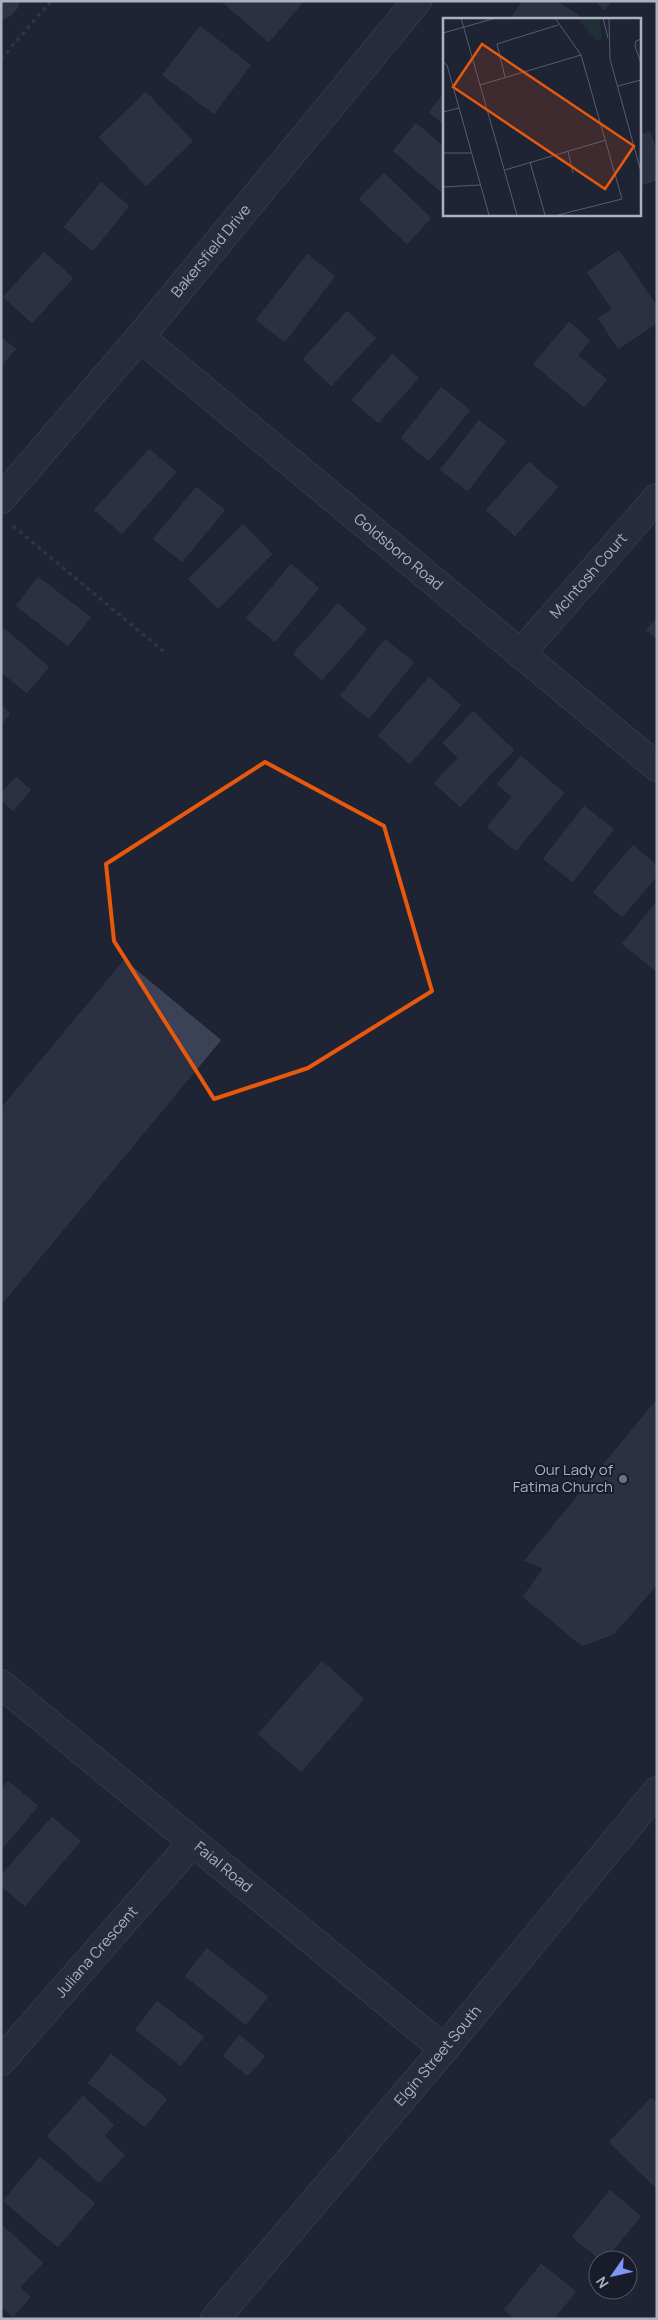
<svg xmlns="http://www.w3.org/2000/svg" width="658" height="2320" font-family="Manrope,sans-serif">
<style>
.building{fill:#3b4156;stroke:#1a1e2c}
.lines{fill:none;stroke-linecap:round;stroke-linejoin:round}
.minor-casing{stroke:#4d5161;stroke-width:30}
.tertiary-casing{stroke:#4d5161;stroke-width:30}
.secondary-casing{stroke:#4d5161;stroke-width:30}
.path{stroke:#3e4d53;stroke-width:3;stroke-dasharray:4 4;stroke-linecap:butt}
.minor{stroke:#323745;stroke-width:28}
.tertiary{stroke:#323745;stroke-width:28}
.secondary{stroke:#404558;stroke-width:28}
.marked{fill:none;stroke:#e8590c;stroke-width:4;stroke-linejoin:round}
.worship-dot{fill:#6b7280;stroke:#181c2a;stroke-width:2}
.labels{text-anchor:middle;stroke-width:4;stroke-linejoin:round;paint-order:stroke}
.street-label{font-size:15px;fill:#acb0c3;stroke:#181c2a}
.poi-label{font-size:15px;fill:#acb0c3;stroke:#181c2a;text-anchor:end}
.inset-road{fill:none;stroke:#575c6e;stroke-width:1}
.view{fill:#e8590c;fill-opacity:0.15;stroke:#e8590c;stroke-width:2.5}
.inset-edge{fill:none;stroke:#acb0c3;stroke-width:2.5}
</style>
<rect width="100%" height="100%" fill="#1f2435"/>
<g class="building">
<path d="M220,1H305L269,43Z"/>
<path d="M521,1H558L585,19H512L510,18Z"/>
<path d="M593,1H613L605,11Z"/>
<path d="M200,25L252,65L214,115L161,75Z"/>
<path d="M146,91L194,141L146,187L98,137Z"/>
<path d="M444,92V125L428,112Z"/>
<path d="M416,122L444,146V195L392,151Z"/>
<path d="M651,131L657,150V181L639,187V134Z"/>
<path d="M384,172L432,218L407,245L358,199Z"/>
<path d="M101,181L130,206L93,252L63,227Z"/>
<path d="M619,249L657,305V324L618,350L597,318L611,309L586,272Z"/>
<path d="M44,251L74,278L32,324L2,297Z"/>
<path d="M307,253L336,276L285,343L255,320Z"/>
<path d="M347,310L377,338L331,387L302,359Z"/>
<path d="M569,321L591,340L579,355L608,380L584,408L532,364Z"/>
<path d="M1,336L17,349L1,367Z"/>
<path d="M392,353L420,378L378,424L351,400Z"/>
<path d="M441,386L471,410L429,462L400,438Z"/>
<path d="M479,419L507,441L468,492L439,470Z"/>
<path d="M149,448L177,472L122,535L93,510Z"/>
<path d="M529,461L559,487L515,537L485,510Z"/>
<path d="M196,486L226,510L182,563L152,539Z"/>
<path d="M243,523L273,554L218,610L187,579Z"/>
<path d="M291,563L320,588L275,643L245,618Z"/>
<path d="M38,576L92,617L68,647L15,606Z"/>
<path d="M338,602L368,629L322,681L292,654Z"/>
<path d="M657,617V640L645,630Z"/>
<path d="M1,625L50,667L27,694L1,673Z"/>
<path d="M385,638L415,662L369,720L339,696Z"/>
<path d="M429,676L462,705L410,765L377,736Z"/>
<path d="M1,704L11,714L1,725Z"/>
<path d="M473,710L515,750L460,808L433,783L457,758L442,743Z"/>
<path d="M521,755L565,793L516,852L486,827L511,797L496,784Z"/>
<path d="M16,776L32,790L13,812L1,801V792Z"/>
<path d="M584,805L615,829L573,883L542,859Z"/>
<path d="M633,844L657,865V877L622,918L592,892Z"/>
<path d="M657,900V972H656L621,944Z"/>
<path d="M124,959L222,1040L1,1306V1107Z"/>
<path d="M657,1398V1586L614,1635L582,1647L522,1597L542,1569L523,1561Z"/>
<path d="M322,1660L365,1699L301,1773L257,1734Z"/>
<path d="M8,1780L39,1806L1,1851V1788Z"/>
<path d="M52,1816L82,1841L25,1907L1,1887V1874Z"/>
<path d="M207,1947L269,1997L246,2026L184,1976Z"/>
<path d="M157,2000L205,2037L181,2067L134,2030Z"/>
<path d="M239,2034L266,2056L248,2077L222,2056Z"/>
<path d="M111,2053L168,2099L145,2128L87,2083Z"/>
<path d="M83,2095L115,2125L105,2136L126,2155L99,2184L46,2136Z"/>
<path d="M651,2097L657,2102V2190L608,2142Z"/>
<path d="M40,2156L96,2203L58,2248L2,2201Z"/>
<path d="M610,2189L642,2216L606,2260H599L571,2237Z"/>
<path d="M1,2223L44,2263L21,2287L32,2297L13,2318L1,2307Z"/>
<path d="M541,2263L577,2291L555,2319H514L503,2310Z"/>
</g>
<g class="lines">
<defs>
<g id="minor">
<path id="s1" d="M140,337L657,767"/>
<path id="s2" d="M1,499L140,337L417,1"/>
<path id="s3" d="M520,654L657,498"/>
<path id="s4" d="M1,1684L444,2049"/>
<path id="s5" d="M1,2061L193,1842"/>
</g>
<g id="tertiary">
<path id="s6" d="M215,2319L444,2049L657,1791"/>
</g>
<path id="secondary" d="M1,4L4,1"/>
</defs>
<use href="#minor" class="minor-casing"/>
<use href="#tertiary" class="tertiary-casing"/>
<use href="#secondary" class="secondary-casing"/>
<g class="path">
<path d="M1,59L51,1"/>
<path d="M13,526L163,651"/>
</g>
<use href="#minor" class="minor"/>
<use href="#tertiary" class="tertiary"/>
<use href="#secondary" class="secondary"/>
</g>
<path d="M0 0H658V2320H0ZM265,762L384,826L432,991L308,1068L214,1099L114,941L106,864Z" fill="#1f2435" fill-opacity=".55" fill-rule="evenodd"/>
<path class="marked" d="M265,762L384,826L432,991L308,1068L214,1099L114,941L106,864Z"/>
<circle class="worship-dot" cx="623" cy="1479" r="5"/>
<g class="labels">
<g class="street-label">
<text dy="5" stroke="none"><textPath href="#s2" startOffset="325">Bakersfield Drive</textPath></text>
<text dy="5" stroke="none"><textPath href="#s1" startOffset="336">Goldsboro Road</textPath></text>
<text dy="5" stroke="none"><textPath href="#s3" startOffset="104">McIntosh Court</textPath></text>
<text dy="5" stroke="none"><textPath href="#s4" startOffset="288">Faial Road</textPath></text>
<text dy="5" stroke="none"><textPath href="#s5" startOffset="145">Juliana Crescent</textPath></text>
<text dy="5" stroke="none"><textPath href="#s6" startOffset="345">Elgin Street South</textPath></text>
</g>
<g class="poi-label">
<text x="613" y="1475">Our Lady of<tspan x="613" dy="17">Fatima Church</tspan></text>
</g>
</g>
<g transform="translate(443 18)">
<rect width="198" height="198" fill="#1f2435"/>
<path d="M134,0H156L159,21L154,23Z" fill="#213036"/>
<path class="inset-road" d="M18,0L74,197M112,0L138,37L179,181L115,197M160,0L165,20M166,0L167,41L198,154M0,15L53,0M198,21L193,23L192,28L198,45M0,44L4,47L46,197M62,59L54,26L115,7M37,67L138,37M175,68L198,62M0,94L16,90M125,133L130,155M0,135H28M87,144L102,197M62,152L163,122M0,169L37,167"/>
<path class="view" d="M39,26L191,128L162,171L10,69Z"/>
<rect width="198" height="198" class="inset-edge"/>
</g>
<rect width="658" height="2320" fill="none" stroke="#acb0c3" stroke-width="5"/>
<g transform="translate(613 2275) rotate(236)"><circle r="24" fill="#181c2a" stroke="#535767"/>
<path d="M0-4L9 19L0 12L-9 19Z" fill="#7d96f6"/>
<text y="-8" font-size="14" font-weight="bold" text-anchor="middle" fill="#acb0c3">N</text>
</g>
</svg>
